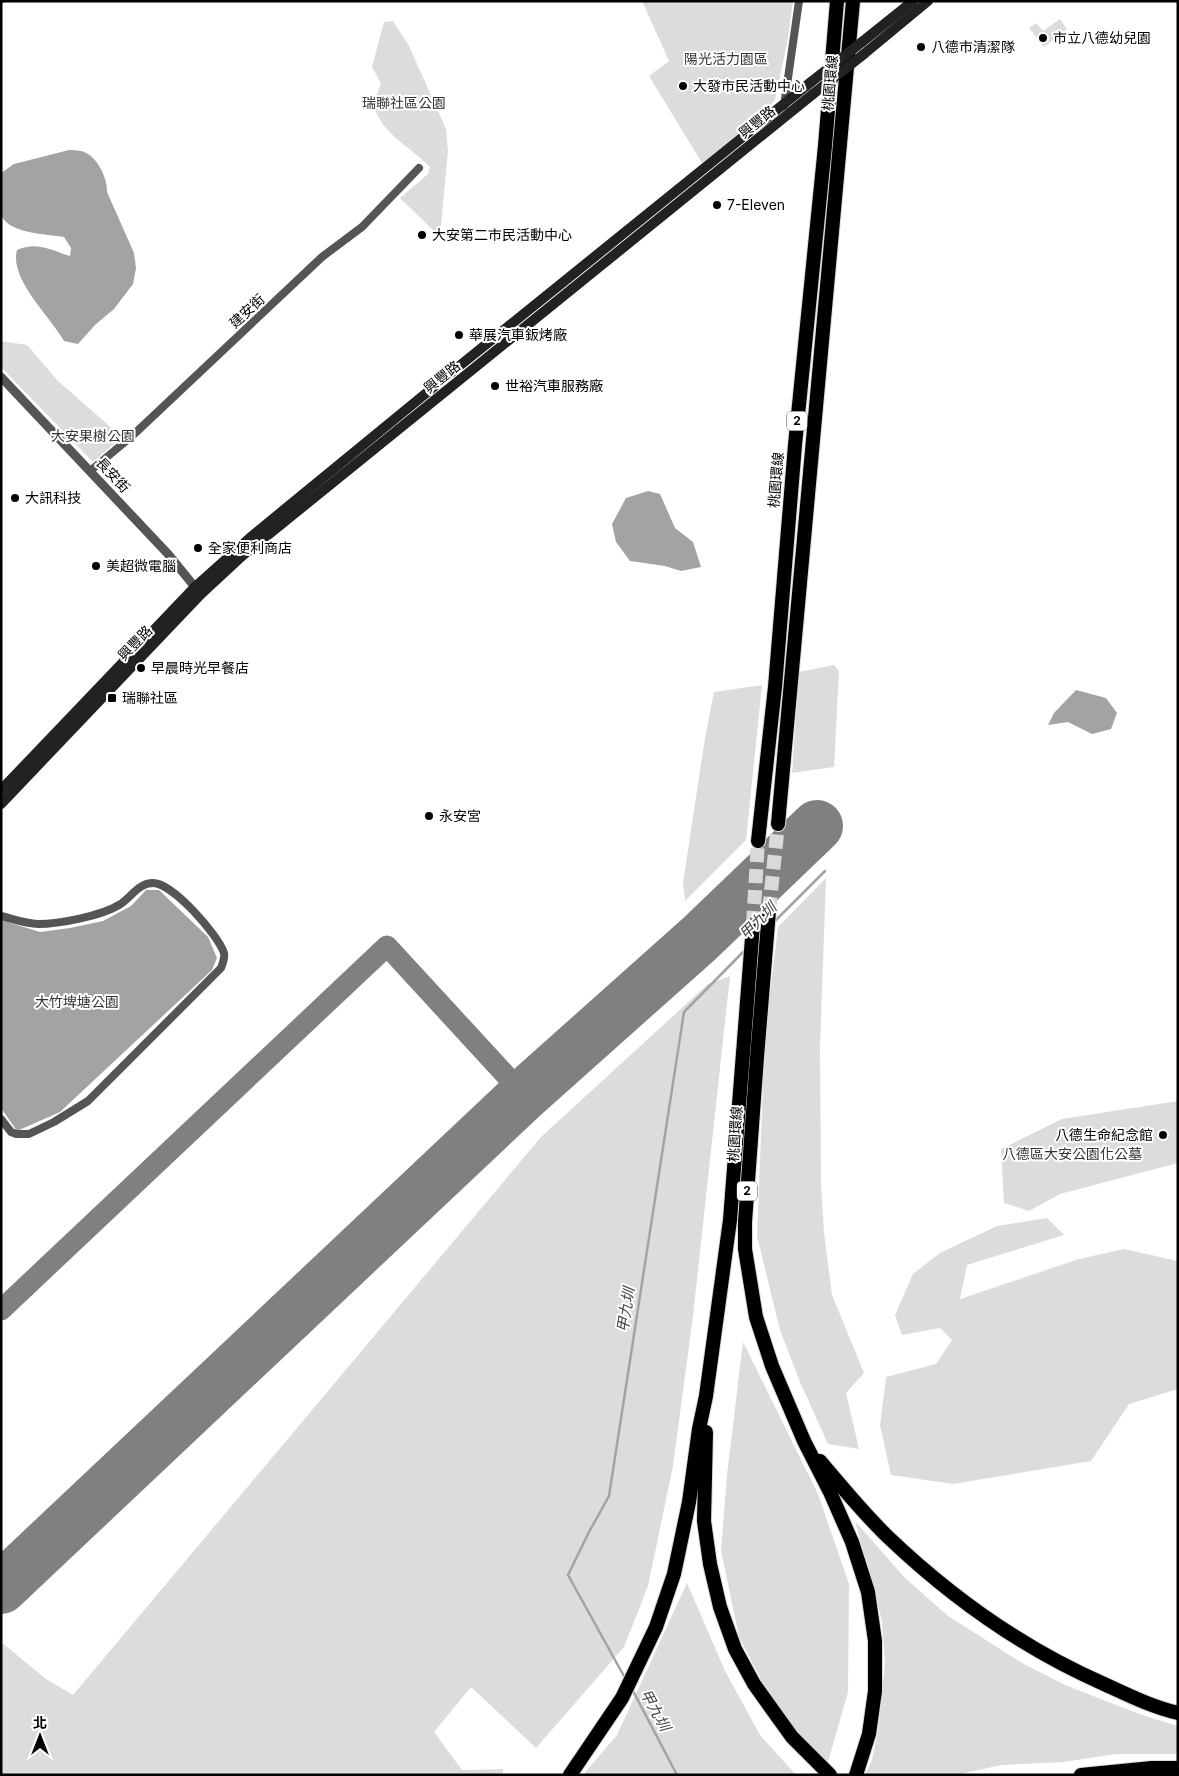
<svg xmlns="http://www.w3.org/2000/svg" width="1179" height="1776" font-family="Inter,'Noto Sans TC',sans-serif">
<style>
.green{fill:#dcdcdc}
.water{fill:#a3a3a3}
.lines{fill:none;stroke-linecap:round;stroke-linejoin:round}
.stream{stroke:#a3a3a3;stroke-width:2.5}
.taxiway{stroke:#808080;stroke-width:21}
.runway{stroke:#808080;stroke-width:52}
.motorway-tunnel{stroke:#d9d9d9;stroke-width:14;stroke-dasharray:14 7;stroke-linecap:butt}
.motorway-casing{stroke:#dbdbdb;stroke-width:16}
.minor{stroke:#555;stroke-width:8}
.tertiary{stroke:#555;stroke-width:9}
.secondary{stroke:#222;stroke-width:10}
.motorway{stroke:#000;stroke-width:14}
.secondary-bridge{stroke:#222;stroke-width:10}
.poi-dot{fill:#000;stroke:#fff;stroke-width:2}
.labels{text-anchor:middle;stroke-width:4;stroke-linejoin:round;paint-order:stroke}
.shield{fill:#fff;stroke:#4c4c4c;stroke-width:1}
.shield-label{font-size:12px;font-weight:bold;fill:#000}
.poi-label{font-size:14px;fill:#000;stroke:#fff;text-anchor:start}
.park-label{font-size:14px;fill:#333;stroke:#fff}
.street-label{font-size:14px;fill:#000;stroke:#fff}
.water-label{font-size:15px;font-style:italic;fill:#444;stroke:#fff}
</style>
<rect width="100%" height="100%" fill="#fff"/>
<g class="green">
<path d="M642,1H793L788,38L775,100L759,117L702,163L649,76L669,61Z"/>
<path d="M1060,19L1067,29L1044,47L1029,28L1036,23L1043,31Z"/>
<path d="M393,21L409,46L446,129L448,151L441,225L439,236L400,198L428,174L430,167C413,149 386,136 376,112C373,104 378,91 381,83L372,67L384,22Z"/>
<path d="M1,341L27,345L58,381L122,437L93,462L1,367Z"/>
<path d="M834,665L839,671L834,767L792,773L799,672Z"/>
<path d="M762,685L746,840L685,901L683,883L705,738L714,692Z"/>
<path d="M826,878L820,1047L821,1184L824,1233L832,1295L864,1373L846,1393L859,1449L828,1444L800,1382L780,1330L757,1236L765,1036L778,927Z"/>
<path d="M730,976L693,1316L673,1466L648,1586L624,1647L536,1748L471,1687L434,1732L462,1770L503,1769V1775H1V1642L46,1679L73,1695L541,1137L708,984Z"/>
<path d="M1178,1101V1163L1060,1194L1029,1211L1004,1203L1001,1149L1062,1119Z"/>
<path d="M1047,1218L1064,1235L967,1265L960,1299L1079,1259L1124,1249L1178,1261V1389L1129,1404L1091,1461L953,1484L891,1475L880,1425L886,1377L936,1364L952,1340L940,1328L902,1335L895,1315L913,1274L940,1253L997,1226Z"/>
<path d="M743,1342L818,1494L849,1584L848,1692L826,1769L789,1733L739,1637L721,1551L727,1475Z"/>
<path d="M855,1521L904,1577L948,1616L1022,1663L1065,1685L1139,1714L1178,1726V1754H1116L1063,1762L1002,1765L955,1775H865L872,1760L878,1730L885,1664L882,1621Z"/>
<path d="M687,1583L725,1671L760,1735L796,1775H583L617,1735Z"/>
</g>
<g class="water">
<path d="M69,150C72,150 77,150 81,151C96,154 108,178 107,192L134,253L136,268L133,284L114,309L95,325L78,344L64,341C50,316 9,279 17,250C36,241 51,250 70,256L71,248L64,237C48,234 5,234 1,213C0,201 1,185 1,173L14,164Z"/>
<path d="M648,491L660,494L675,528L693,542L701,567L681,571L665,566L630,561L616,542L612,524L626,498Z"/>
<path d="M1076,690L1106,698L1117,713L1111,729L1092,734L1068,722L1048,725L1054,713Z"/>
<path d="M146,890H159L208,937L217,958L212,970L60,1112L17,1131L1,1108V920L40,932L70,928L103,921L131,906Z"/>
</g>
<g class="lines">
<g class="stream">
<path d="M1,2L4,1"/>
<path d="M773,923L825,871"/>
<path d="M625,1678L568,1575L589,1532L609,1496L684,1012L746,949"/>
<path d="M632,1689L677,1775"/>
</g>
<path class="taxiway" d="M1,1310L387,946L524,1095"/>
<path class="runway" d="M1,1588L524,1095L699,939L817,826"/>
<g class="motorway-tunnel">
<path d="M769,911L778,824"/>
<path d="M753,925L758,841"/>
</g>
<defs>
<g id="motorway">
<path d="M778,824L853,1"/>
<path d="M758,841L775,687L795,445L825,146L837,1"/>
<path d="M769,911L757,1057L745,1222V1249L756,1317L772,1366L804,1441L830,1492L852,1542L868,1592L875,1641V1691L869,1734L856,1775"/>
<path d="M706,1432L704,1521L710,1564L720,1607L735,1649L754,1684L792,1737L830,1775"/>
<path d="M820,1461C842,1487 864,1514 888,1537C952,1598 1024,1649 1104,1684C1128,1695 1152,1707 1178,1713"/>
<path d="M570,1775L622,1698L656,1627L674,1574L689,1502L699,1429L706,1396L730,1220L753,925"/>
<path d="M1081,1775L1152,1768H1178"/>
</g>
</defs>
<use href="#motorway" class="motorway-casing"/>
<g class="minor">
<path d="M784,106L799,1"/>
<path d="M90,471L131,437L322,257L362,227L419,168"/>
<path d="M1,916C13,919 26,924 38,924C59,924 101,916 119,905C131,898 138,883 153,883C173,883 218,935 224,953C225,958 223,963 221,968L88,1101L54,1122L29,1134H16L11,1132L1,1119"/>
</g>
<path class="tertiary" d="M1,377L168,554L199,592"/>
<g class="secondary">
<path d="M862,42L913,1"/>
<path d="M864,54L928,1"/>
<path d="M1,790L195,587L252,536L458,367L811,82"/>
<path d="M1,804L201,594L242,556L813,94"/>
</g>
<use href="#motorway" class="motorway"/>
<g class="secondary-bridge">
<path d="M811,82L862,42"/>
<path d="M813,94L864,54"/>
</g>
</g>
<g class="poi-dot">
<circle cx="1043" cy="38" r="5"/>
<circle cx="921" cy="47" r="5"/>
<circle cx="683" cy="86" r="5"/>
<circle cx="717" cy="205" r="5"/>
<circle cx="422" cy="235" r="5"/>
<circle cx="459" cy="335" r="5"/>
<circle cx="495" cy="386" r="5"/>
<circle cx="15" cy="498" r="5"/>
<circle cx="198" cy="548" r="5"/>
<circle cx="96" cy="566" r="5"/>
<circle cx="141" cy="668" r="5"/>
<rect x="107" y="693" width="10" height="10" rx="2.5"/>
<circle cx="429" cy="816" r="5"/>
<circle cx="1163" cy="1135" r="5"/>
</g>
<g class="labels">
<g class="shield">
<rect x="787" y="411.5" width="20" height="19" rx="4"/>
<rect x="737" y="1181.5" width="20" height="19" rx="4"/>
</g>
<g class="shield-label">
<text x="797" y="425">2</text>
<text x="747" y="1195">2</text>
</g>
<g class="poi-label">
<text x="1053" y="43">市立八德幼兒園</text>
<text x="931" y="52">八德市清潔隊</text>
<text x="693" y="91">大發市民活動中心</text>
<text x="727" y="210">7-Eleven</text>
<text x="432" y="240">大安第二市民活動中心</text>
<text x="469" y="340">華展汽車鈑烤廠</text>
<text x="505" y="391">世裕汽車服務廠</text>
<text x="25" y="503">大訊科技</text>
<text x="208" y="553">全家便利商店</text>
<text x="106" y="571">美超微電腦</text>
<text x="151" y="673">早晨時光早餐店</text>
<text x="122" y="703">瑞聯社區</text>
<text x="439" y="821">永安宮</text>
<text x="1153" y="1140" text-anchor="end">八德生命紀念館</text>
</g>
<g class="park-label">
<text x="726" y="64">陽光活力園區</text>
<text x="404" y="108">瑞聯社區公園</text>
<text x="93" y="441">大安果樹公園</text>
<text x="77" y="1007">大竹埤塘公園</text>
<text x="1072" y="1159">八德區大安公園化公墓</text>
</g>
<g class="street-label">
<text transform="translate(830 83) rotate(-85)" y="5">桃園環線</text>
<text transform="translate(757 122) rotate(-39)" y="5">興豐路</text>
<text transform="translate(247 311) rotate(-43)" y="5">建安街</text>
<text transform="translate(442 377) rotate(-39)" y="5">興豐路</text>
<text transform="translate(113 475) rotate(47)" y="5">長安街</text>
<text transform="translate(776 480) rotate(-85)" y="5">桃園環線</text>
<text transform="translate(135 643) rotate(-46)" y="5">興豐路</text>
<text transform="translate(735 1134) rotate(-86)" y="5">桃園環線</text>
</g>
<g class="water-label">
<text transform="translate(758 921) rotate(-45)" y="5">甲九圳</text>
<text transform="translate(626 1310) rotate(-81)" y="5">甲九圳</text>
<text transform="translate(655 1710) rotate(61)" y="5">甲九圳</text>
</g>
</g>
<rect width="1179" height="1776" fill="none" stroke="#000000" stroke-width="5"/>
<g transform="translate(40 1736)" stroke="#ffffff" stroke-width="4" paint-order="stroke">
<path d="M0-4L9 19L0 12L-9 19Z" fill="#000000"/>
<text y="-8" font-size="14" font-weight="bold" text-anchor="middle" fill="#000000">北</text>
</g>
</svg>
